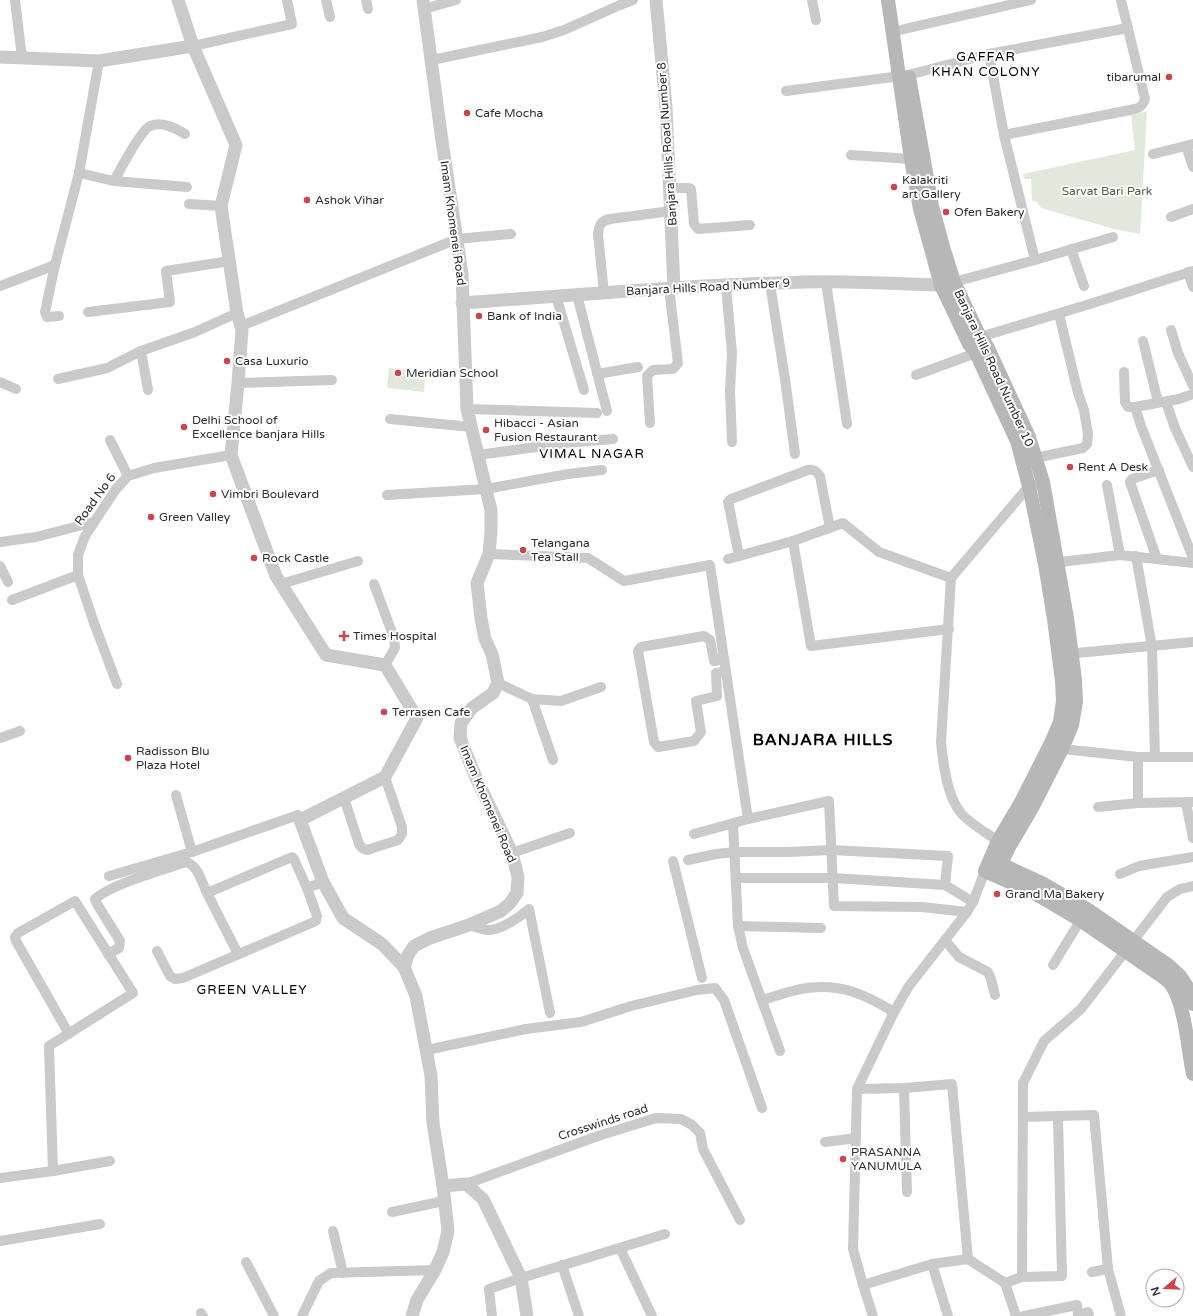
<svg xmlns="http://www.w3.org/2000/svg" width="1193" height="1316" font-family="'Varela Round',sans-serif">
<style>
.green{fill:#e3e8dc}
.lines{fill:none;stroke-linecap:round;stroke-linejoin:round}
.minor{stroke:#cacaca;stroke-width:10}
.tertiary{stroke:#cacaca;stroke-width:13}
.secondary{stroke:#b7b7b7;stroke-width:14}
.poi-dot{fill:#ce444e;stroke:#fff;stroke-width:1.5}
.labels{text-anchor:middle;stroke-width:4;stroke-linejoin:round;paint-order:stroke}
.poi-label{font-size:12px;fill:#2d2d2d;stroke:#fff;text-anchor:start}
.street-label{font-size:12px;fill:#2d2d2d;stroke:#fff}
.park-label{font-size:12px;fill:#506240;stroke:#fff}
.neighbourhood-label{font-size:13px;letter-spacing:1px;fill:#000;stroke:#fff}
.district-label{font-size:16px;font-weight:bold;letter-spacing:1px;fill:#000;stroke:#fff}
</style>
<rect width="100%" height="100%" fill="#fff"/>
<g class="green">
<path d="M1147,111L1140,234L1114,229L1041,208L1037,202L1032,201L1031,179H1024L1023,174L1135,150L1131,115Z"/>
<path d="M389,368L426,372L424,392L387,388Z"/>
</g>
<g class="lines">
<g class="minor">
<path d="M15,0L22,58"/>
<path d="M326,0L330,17"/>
<path d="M366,0L368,9"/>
<path d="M812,0L816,20"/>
<path d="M424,9L456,0"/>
<path d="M900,30L1031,0"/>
<path d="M193,46L292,24L287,0"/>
<path d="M989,54L1004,135L1035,260"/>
<path d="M432,60L542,37L564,30L620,5L633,0"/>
<path d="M786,91L908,75L989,54L1128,28"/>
<path d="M1004,135L1135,109C1141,107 1143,105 1145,99L1121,0"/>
<path d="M1186,146L1193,167"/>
<path d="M1153,154L1193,144"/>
<path d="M851,155L911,159"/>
<path d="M79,173L114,181C120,170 140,131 150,126C162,121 175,128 185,134"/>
<path d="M114,181L187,187"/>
<path d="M670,188H689L691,189L694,224L698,229L750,225"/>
<path d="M189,204L221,206"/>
<path d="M1171,217L1193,209"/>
<path d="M1071,249L1084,286"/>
<path d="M55,265L79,173L99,61"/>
<path d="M1188,272L1193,287"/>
<path d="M826,282L847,424"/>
<path d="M954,282L1035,260L1113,237"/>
<path d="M770,284L785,379L795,454"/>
<path d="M0,286L55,265L45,312L47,317L59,316"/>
<path d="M726,286L732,353L730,391L732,442"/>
<path d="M604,293L598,234C599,225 601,221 610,219L671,211"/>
<path d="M577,295L607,411"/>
<path d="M556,296L584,390"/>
<path d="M88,312L170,302L166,271L230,261"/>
<path d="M241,326L457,239L511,234"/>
<path d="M1171,330L1178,353L1193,386"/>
<path d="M980,337L1090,304L1193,271"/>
<path d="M1143,341L1158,402"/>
<path d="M1124,372L1125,402L1128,407H1135"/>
<path d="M597,374L638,367"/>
<path d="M916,375L976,353"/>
<path d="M58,379L107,368L141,351"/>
<path d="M0,382L16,389"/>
<path d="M238,383L332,380"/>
<path d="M148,390L141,351L195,332L237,313"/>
<path d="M1193,394L1179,399L1135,407L1141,426L1193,558"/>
<path d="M1166,402L1175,428L1193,467"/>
<path d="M467,409L597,413"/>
<path d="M390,419L471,427"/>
<path d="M650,423L647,376L653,370L673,369L678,363L669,288"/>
<path d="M110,440L128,476"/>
<path d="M478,455L565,443L613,439"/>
<path d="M1035,458L1083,448L1087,444L1088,434L1084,410L1078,393L1059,314"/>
<path d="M1107,485L1120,555"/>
<path d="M387,495L486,489L568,474L602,470"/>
<path d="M793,541L811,646L949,629"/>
<path d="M0,542L36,537L94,522"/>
<path d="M489,554L588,558L624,581L710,565L748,819"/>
<path d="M739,556L729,506L728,502L731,499L808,470C814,469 816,471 820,476L830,528"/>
<path d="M1136,556L1152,647L1155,757"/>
<path d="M728,559L793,541L843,523L879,552L951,578"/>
<path d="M1157,559L1130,482L1132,479L1159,470"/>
<path d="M1052,563L1120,555L1193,563"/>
<path d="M0,566L8,582"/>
<path d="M281,584L358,561"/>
<path d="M374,584L394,638L395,648L385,665"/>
<path d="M12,600L78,575"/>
<path d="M1066,654L1193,642"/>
<path d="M724,659L714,661L710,640L704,636L641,647L638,651L654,742L658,747L694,741L701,732L696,701L717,696L716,673L726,672"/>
<path d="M498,683L532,699L561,701L601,687"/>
<path d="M117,684L94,623L78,575V555L85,536L116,489L128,476L154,468L231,455"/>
<path d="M532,699L553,760"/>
<path d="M0,738L20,731"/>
<path d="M1062,749L1138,757H1193"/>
<path d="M176,795L192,852"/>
<path d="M344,798L359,844L362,848L367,850L398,840L402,834V827L385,777"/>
<path d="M1138,803V757"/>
<path d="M1186,803L1193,838"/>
<path d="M1098,807L1138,803L1193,802"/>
<path d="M733,824L738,926L743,948L780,1051"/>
<path d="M694,834L748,819L829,801L834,906L922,907L967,912"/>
<path d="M998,841C987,833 969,823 961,813C947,797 943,763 941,742L951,578L1029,486L1033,485"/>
<path d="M512,853L570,833"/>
<path d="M688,860L716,854L735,852H788L832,850L948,856L945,885"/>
<path d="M673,861L702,978"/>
<path d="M1120,874L1139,866L1193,857"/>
<path d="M109,876L192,852L298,815"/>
<path d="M736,878H833L945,885L973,902"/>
<path d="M469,925C476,927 483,930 490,930C502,929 520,917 529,909L550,1013"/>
<path d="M738,926L821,928"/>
<path d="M945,940L959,957L988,972L991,979L995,995"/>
<path d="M157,951L170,976L175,979L183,978L316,921L317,916L307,888L323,882"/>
<path d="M108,954L119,948L120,941L97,904L95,899C109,885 165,869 186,862C198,865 202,883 207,893"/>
<path d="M238,954L207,893L292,857L294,859L307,888"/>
<path d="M1053,965L1083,916"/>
<path d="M762,1000C776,996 792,990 807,988C841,983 866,995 894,1012"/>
<path d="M427,1050L526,1029L581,1022L631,1006L697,990L715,988L724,1000L762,1108"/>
<path d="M904,1088L907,1192"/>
<path d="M857,1089L904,1088L952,1084L968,1259"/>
<path d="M1023,1117L1094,1115L1108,1269L1121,1316"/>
<path d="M825,1142L856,1138"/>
<path d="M53,1171L49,1046L133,993L75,901L18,933L15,937L16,941L69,1034"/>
<path d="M0,1178L53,1171L110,1161"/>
<path d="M466,1184L598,1136L656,1118L681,1119L692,1125L700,1133L703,1149L740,1220"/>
<path d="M392,1212L444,1201"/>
<path d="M333,1231L343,1273"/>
<path d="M0,1241L100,1224"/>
<path d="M620,1248L652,1316"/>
<path d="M246,1262L274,1316"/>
<path d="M932,1264L948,1316"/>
<path d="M562,1265L579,1316"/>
<path d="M1092,1272L1108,1269"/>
<path d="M1022,1277L1023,1083L1044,1041L1081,1009L1167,897L1180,889L1193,886"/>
<path d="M1005,1283L1022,1277L1062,1276L1058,1117"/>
<path d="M863,1285L932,1264L968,1259L1005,1283L1016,1316"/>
<path d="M201,1313L203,1316"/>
<path d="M302,1316L319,1281L331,1273L435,1270"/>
<path d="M492,1316L489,1289L521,1278L665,1234"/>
<path d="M873,1316L863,1285L853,1249L857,1089L894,1012L909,986L967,912L973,902L985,871"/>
<path d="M1024,1316L1077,1305L1078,1315L1088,1312L1089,1316"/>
</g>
<g class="tertiary">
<path d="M178,0L193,46L236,145L221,206L237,313L242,330L238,383L231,455L276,576L326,655L385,665L417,718L385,777L300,820L323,882L343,918L382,944L404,967L416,996L431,1076L433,1123L443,1186L466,1184L483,1199L521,1278L527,1316"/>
<path d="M656,0L666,107L674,288"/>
<path d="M0,57L99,61L193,46"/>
<path d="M462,303C576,295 690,285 805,282C850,281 896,284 941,285L951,283"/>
<path d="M404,967L408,955L414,946L430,938L469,925L501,911L510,903L517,893L518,877L512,853L477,780L460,738L461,723L472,708L493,693L498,683L492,654L485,639L481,618L477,583L489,554L491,532V510L467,409L462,274L442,141L423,0"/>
<path d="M412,1316L417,1300L435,1270L443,1252L448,1231L443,1186"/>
</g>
<g class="secondary">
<path d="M888,0L911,159L920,209L941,285L969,344L976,353L1017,441L1029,486L1045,564L1054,619L1062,681L1063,701L1060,722L1051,743L1021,802L998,841L985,871L1036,894L1080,920L1160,975C1164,978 1169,981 1172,986C1185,1005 1188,1050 1193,1074"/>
<path d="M909,77L932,206L944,250L954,282L980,337L987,346L1029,437L1043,482L1067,618L1075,680L1076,702L1072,725L1062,749L1032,808L1009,847L996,875"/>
<path d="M994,861L1042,883L1087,909L1168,965L1180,976L1188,988L1193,1004"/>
</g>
</g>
<g class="poi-dot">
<circle cx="1169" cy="77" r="4"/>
<circle cx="467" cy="113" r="4"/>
<circle cx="894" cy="187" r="4"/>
<circle cx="307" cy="200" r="4"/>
<circle cx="946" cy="212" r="4"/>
<circle cx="479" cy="316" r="4"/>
<circle cx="227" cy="361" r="4"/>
<circle cx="398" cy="373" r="4"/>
<circle cx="184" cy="427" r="4"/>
<circle cx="486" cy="430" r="4"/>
<circle cx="1070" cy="467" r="4"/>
<circle cx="213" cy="494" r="4"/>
<circle cx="151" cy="517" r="4"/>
<circle cx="523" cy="550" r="4"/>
<circle cx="254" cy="558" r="4"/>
<path d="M342 630h4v4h4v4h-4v4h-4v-4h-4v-4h4z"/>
<circle cx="384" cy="712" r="4"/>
<circle cx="128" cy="758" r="4"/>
<circle cx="997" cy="894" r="4"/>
<circle cx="843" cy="1159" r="4"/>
</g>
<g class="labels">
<g class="poi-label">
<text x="1161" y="81" text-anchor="end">tibarumal</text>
<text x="475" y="117">Cafe Mocha</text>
<text x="902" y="184">Kalakriti<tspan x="902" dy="14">art Gallery</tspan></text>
<text x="315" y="204">Ashok Vihar</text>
<text x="954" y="216">Ofen Bakery</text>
<text x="487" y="320">Bank of India</text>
<text x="235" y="365">Casa Luxurio</text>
<text x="406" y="377">Meridian School</text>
<text x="192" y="424">Delhi School of<tspan x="192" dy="14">Excellence banjara Hills</tspan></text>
<text x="494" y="427">Hibacci - Asian<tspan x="494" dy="14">Fusion Restaurant</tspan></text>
<text x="1078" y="471">Rent A Desk</text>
<text x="221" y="498">Vimbri Boulevard</text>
<text x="159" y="521">Green Valley</text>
<text x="531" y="547">Telangana<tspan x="531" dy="14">Tea Stall</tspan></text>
<text x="262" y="562">Rock Castle</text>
<text x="353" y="640">Times Hospital</text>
<text x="392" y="716">Terrasen Cafe</text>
<text x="136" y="755">Radisson Blu<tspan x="136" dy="14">Plaza Hotel</tspan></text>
<text x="1005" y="898">Grand Ma Bakery</text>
<text x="851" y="1156">PRASANNA<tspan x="851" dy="14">YANUMULA</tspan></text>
</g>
<g class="street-label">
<text transform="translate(667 144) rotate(-94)" y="4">Banjara Hills Road Number 8</text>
<text transform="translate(453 223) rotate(82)" y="4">Imam Khomenei Road</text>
<text transform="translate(708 287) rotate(-3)" y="4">Banjara Hills Road Number 9</text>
<text transform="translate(994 368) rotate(65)" y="4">Banjara Hills Road Number 10</text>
<text transform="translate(95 499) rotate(-54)" y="4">Road No 6</text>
<text transform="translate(488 804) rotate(67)" y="4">Imam Khomenei Road</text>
<text transform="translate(603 1122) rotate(-18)" y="4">Crosswinds road</text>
</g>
<g class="park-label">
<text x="1107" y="195">Sarvat Bari Park</text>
</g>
<g class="neighbourhood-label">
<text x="986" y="61">GAFFAR<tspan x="986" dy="15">KHAN COLONY</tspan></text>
<text x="592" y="458">VIMAL NAGAR</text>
<text x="252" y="994">GREEN VALLEY</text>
</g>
<g class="district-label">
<text x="823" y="745">BANJARA HILLS</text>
</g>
</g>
<g transform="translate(1165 1288) rotate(251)"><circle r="19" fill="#ffffff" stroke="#ababab"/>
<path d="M0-3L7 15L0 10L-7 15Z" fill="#ce444e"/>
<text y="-6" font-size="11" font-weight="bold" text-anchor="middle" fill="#2d2d2d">N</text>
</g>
</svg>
